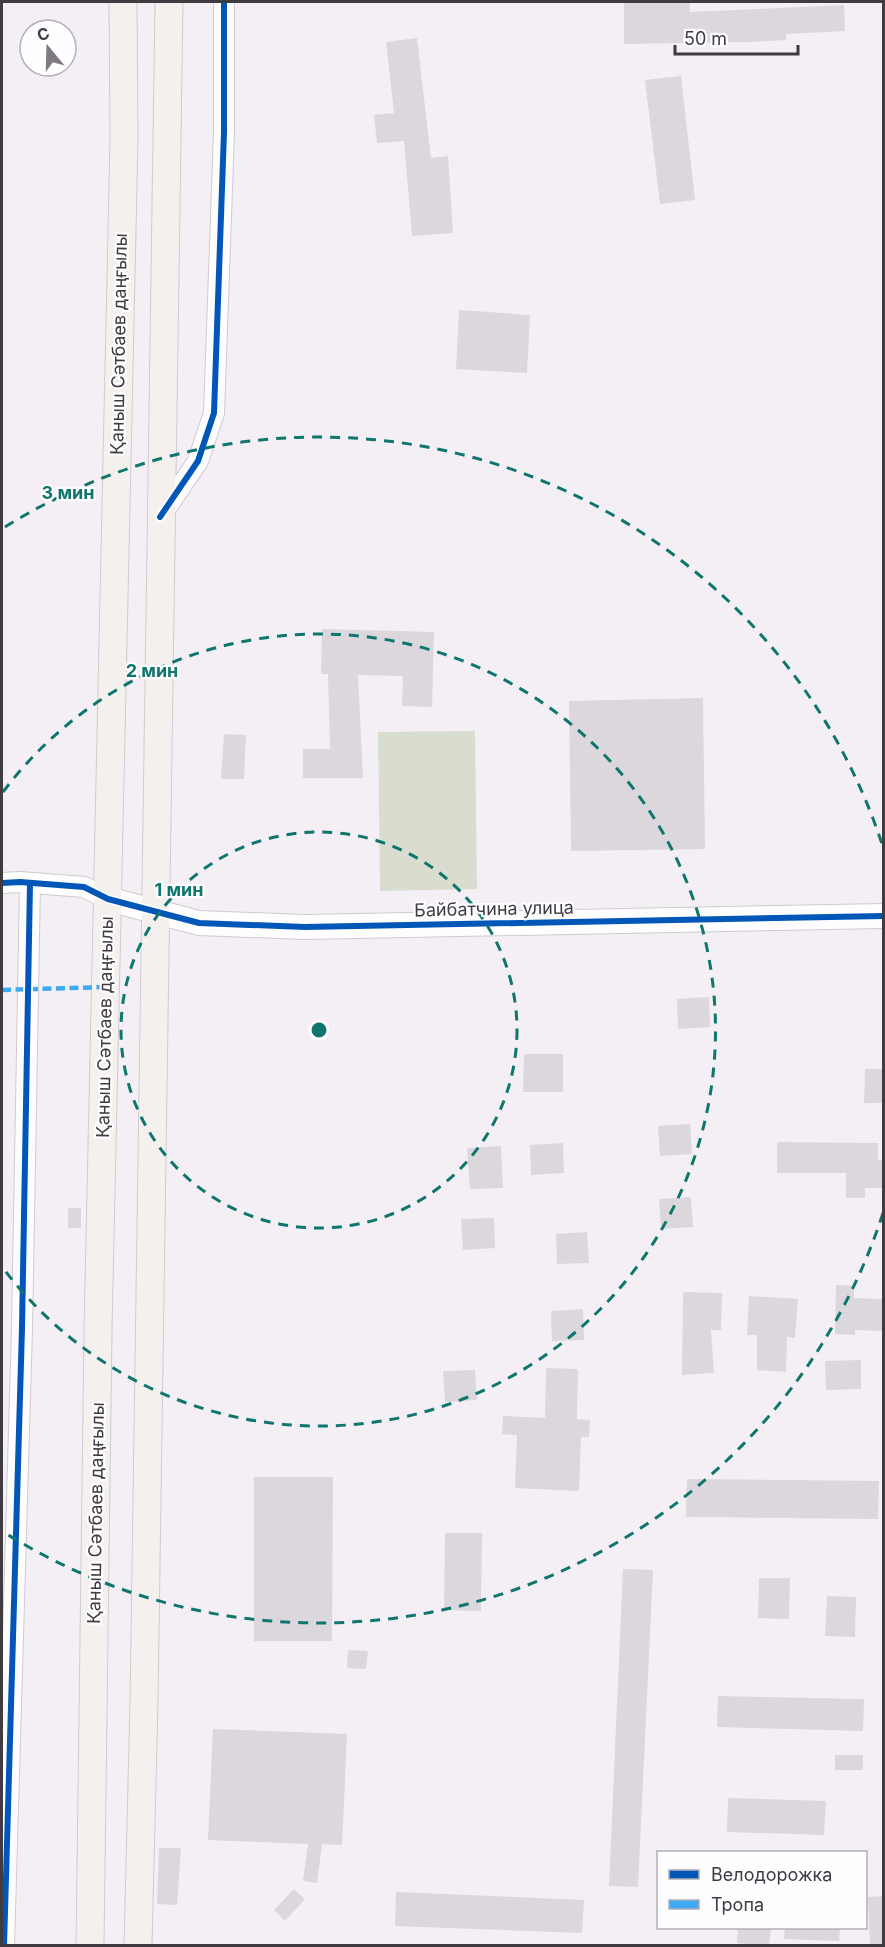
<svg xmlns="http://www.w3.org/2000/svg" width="885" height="1947" font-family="Inter,sans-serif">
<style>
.green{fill:#d8ddd0}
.building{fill:#dbd7dc}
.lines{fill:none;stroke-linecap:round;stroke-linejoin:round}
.minor-casing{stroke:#cfcbcf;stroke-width:22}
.tertiary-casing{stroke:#cfcbcf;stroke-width:26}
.secondary-casing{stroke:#cfcbcf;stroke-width:29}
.minor{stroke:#fdfdfe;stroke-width:20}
.tertiary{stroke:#fdfdfe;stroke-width:24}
.secondary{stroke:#f3f0ee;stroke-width:27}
.quiet{stroke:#3fa9f5;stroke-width:4.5;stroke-dasharray:9 4.5;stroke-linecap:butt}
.cycleway-casing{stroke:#fefdff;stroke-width:10}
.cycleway{stroke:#0057b8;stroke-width:6}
.ring{fill:none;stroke:#0f766e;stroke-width:3;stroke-dasharray:10 8}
.labels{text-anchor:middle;stroke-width:4.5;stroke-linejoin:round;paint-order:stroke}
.street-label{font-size:18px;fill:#3f3b40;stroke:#fefdff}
.centre{fill:#0f766e;stroke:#fefdff;stroke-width:3}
.ring-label{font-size:18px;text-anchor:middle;font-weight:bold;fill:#0f766e;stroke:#fefdff;stroke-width:4.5;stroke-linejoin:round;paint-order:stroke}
</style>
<rect width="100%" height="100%" fill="#f4eff5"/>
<path class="green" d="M475,731L477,889L380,891L378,732Z"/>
<g class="building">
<path d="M624,2H690V12L844,5L845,31L786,34V40L747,42L624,44Z"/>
<path d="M417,38L431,158L448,156L453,233L412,236L404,141L377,143L374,115L394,113L386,42Z"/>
<path d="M681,76L695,200L660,204L645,80Z"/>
<path d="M459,310L530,315L527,373L456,369Z"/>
<path d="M322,629L434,632L432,707L402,706L403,676L358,675L363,778H303V749H330L328,674H321Z"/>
<path d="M703,698L705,849L571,851L569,701Z"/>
<path d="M224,734L246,735L244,779H221Z"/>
<path d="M709,997L710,1027L678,1029L677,999Z"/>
<path d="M524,1054H563V1092H523Z"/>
<path d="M865,1069H884V1103H864Z"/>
<path d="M690,1124L692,1154L660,1156L658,1126Z"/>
<path d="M777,1142L878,1143V1160H884V1188H865V1198H846V1173H777Z"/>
<path d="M563,1143L564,1173L531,1175L530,1145Z"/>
<path d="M501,1146L503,1188L470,1189L467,1148Z"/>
<path d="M691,1197L693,1227L661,1229L659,1199Z"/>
<rect x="68" y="1208" width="13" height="20"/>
<path d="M494,1218L495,1248L463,1250L461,1219Z"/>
<path d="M587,1232L589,1263L557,1264L556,1234Z"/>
<path d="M836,1285L854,1286V1298L884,1299V1331L855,1330V1335L835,1334Z"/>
<path d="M683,1292L722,1293L721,1330H711L714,1373L682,1375Z"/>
<path d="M749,1296L798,1299L795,1338L787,1337L786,1372L757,1370V1335H747Z"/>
<path d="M583,1309L584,1340L552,1341L551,1311Z"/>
<path d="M861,1360V1389L826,1390L825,1361Z"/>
<path d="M546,1368L578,1369L577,1419L590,1420L589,1437H581L579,1491L515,1488L517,1435L502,1434L503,1416L545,1418Z"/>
<path d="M475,1370L477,1400L445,1402L443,1371Z"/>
<path d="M254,1477H333L332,1641H254Z"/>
<path d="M687,1479L879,1481L878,1519L686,1517Z"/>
<path d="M445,1533H482L481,1611L444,1610Z"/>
<path d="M623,1569L653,1570L638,1887L609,1886Z"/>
<path d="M759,1578H790L789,1619L758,1618Z"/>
<path d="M827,1596L856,1597L855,1637L825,1636Z"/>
<path d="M348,1650L368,1651L366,1669L347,1668Z"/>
<path d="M718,1696L864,1699L863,1731L717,1727Z"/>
<path d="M213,1729L347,1734L342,1845L322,1844L317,1883L303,1881L308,1844L208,1840Z"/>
<rect x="835" y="1755" width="28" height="15"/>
<path d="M728,1798L826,1801L824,1835L727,1832Z"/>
<path d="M159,1848H181L177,1905L157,1904Z"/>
<path d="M294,1889L305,1899L285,1921L274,1910Z"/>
<path d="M396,1892L584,1900L582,1933L395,1926Z"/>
<path d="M884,1896V1945H870L868,1897Z"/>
<path d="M738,1928H771L769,1946L737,1943Z"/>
<path d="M785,1928H840L839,1941L784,1939Z"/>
</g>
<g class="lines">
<defs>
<g id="minor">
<path d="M160,517L198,461L214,413L224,132V2"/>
<path d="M2,883L20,882L84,887L108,899"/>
<path d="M4,1946L22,1328L30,883"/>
</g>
<path id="tertiary" d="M108,899L199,923L305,927L884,916"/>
<g id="secondary">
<path d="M90,1946L98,1330L124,139L123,2"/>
<path d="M138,1946L144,1702L169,2"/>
</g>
</defs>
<use href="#minor" class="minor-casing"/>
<use href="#tertiary" class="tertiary-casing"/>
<use href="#secondary" class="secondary-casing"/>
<use href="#minor" class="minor"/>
<use href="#tertiary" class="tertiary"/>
<use href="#secondary" class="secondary"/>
<path class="quiet" d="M2,990L106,987"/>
<defs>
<g id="cycleway">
<path d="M160,517L198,461L214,413L224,132V2"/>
<path d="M2,883L20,882L84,887L108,899L199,923L305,927L884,916"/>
<path d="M4,1946L22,1328L30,883"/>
</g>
</defs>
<use href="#cycleway" class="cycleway-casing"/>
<use href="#cycleway" class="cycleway"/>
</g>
<g class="ring">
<circle cx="319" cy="1030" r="198"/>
<path d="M3 792A396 396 0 1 1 3 1268"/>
<path d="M883 1213A593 593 0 0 1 5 1533M5 527A593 593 0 0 1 883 847"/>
</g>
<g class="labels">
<g class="street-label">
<text transform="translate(119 344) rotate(-89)" y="6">Қаныш Сәтбаев даңғылы</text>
<text transform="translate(494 909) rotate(-1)" y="6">Байбатчина улица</text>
<text transform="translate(105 1027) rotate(-89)" y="6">Қаныш Сәтбаев даңғылы</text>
<text transform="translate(96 1513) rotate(-89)" y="6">Қаныш Сәтбаев даңғылы</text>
</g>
</g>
<circle cx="319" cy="1030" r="9" class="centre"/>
<g class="ring-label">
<text x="68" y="499">3 мин</text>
<text x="152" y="677">2 мин</text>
<text x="179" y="896">1 мин</text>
</g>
<rect width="885" height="1947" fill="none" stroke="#3f3b40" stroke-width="6"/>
<rect x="657" y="1851" width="210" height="78" fill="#fefdff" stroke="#b2afb3" stroke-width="1.5"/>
<rect x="669" y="1870" width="30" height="9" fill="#0057b8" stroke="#b2afb3" stroke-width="1.5"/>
<text x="711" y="1881" font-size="18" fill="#3f3b40">Велодорожка</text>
<rect x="669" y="1900" width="30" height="9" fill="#3fa9f5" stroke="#b2afb3" stroke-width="1.5"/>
<text x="711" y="1911" font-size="18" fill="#3f3b40">Тропа</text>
<g transform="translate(48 48) rotate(341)"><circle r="28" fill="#fefdff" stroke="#b2afb3" stroke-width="1.5"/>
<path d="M0-4.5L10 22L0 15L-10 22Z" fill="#7e7a7f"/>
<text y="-9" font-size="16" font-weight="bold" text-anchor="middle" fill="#3f3b40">С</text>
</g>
<path d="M675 45v9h123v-9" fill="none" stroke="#3f3b40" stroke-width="3"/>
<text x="684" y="45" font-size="18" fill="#3f3b40" stroke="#fefdff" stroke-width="4.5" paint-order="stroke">50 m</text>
</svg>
